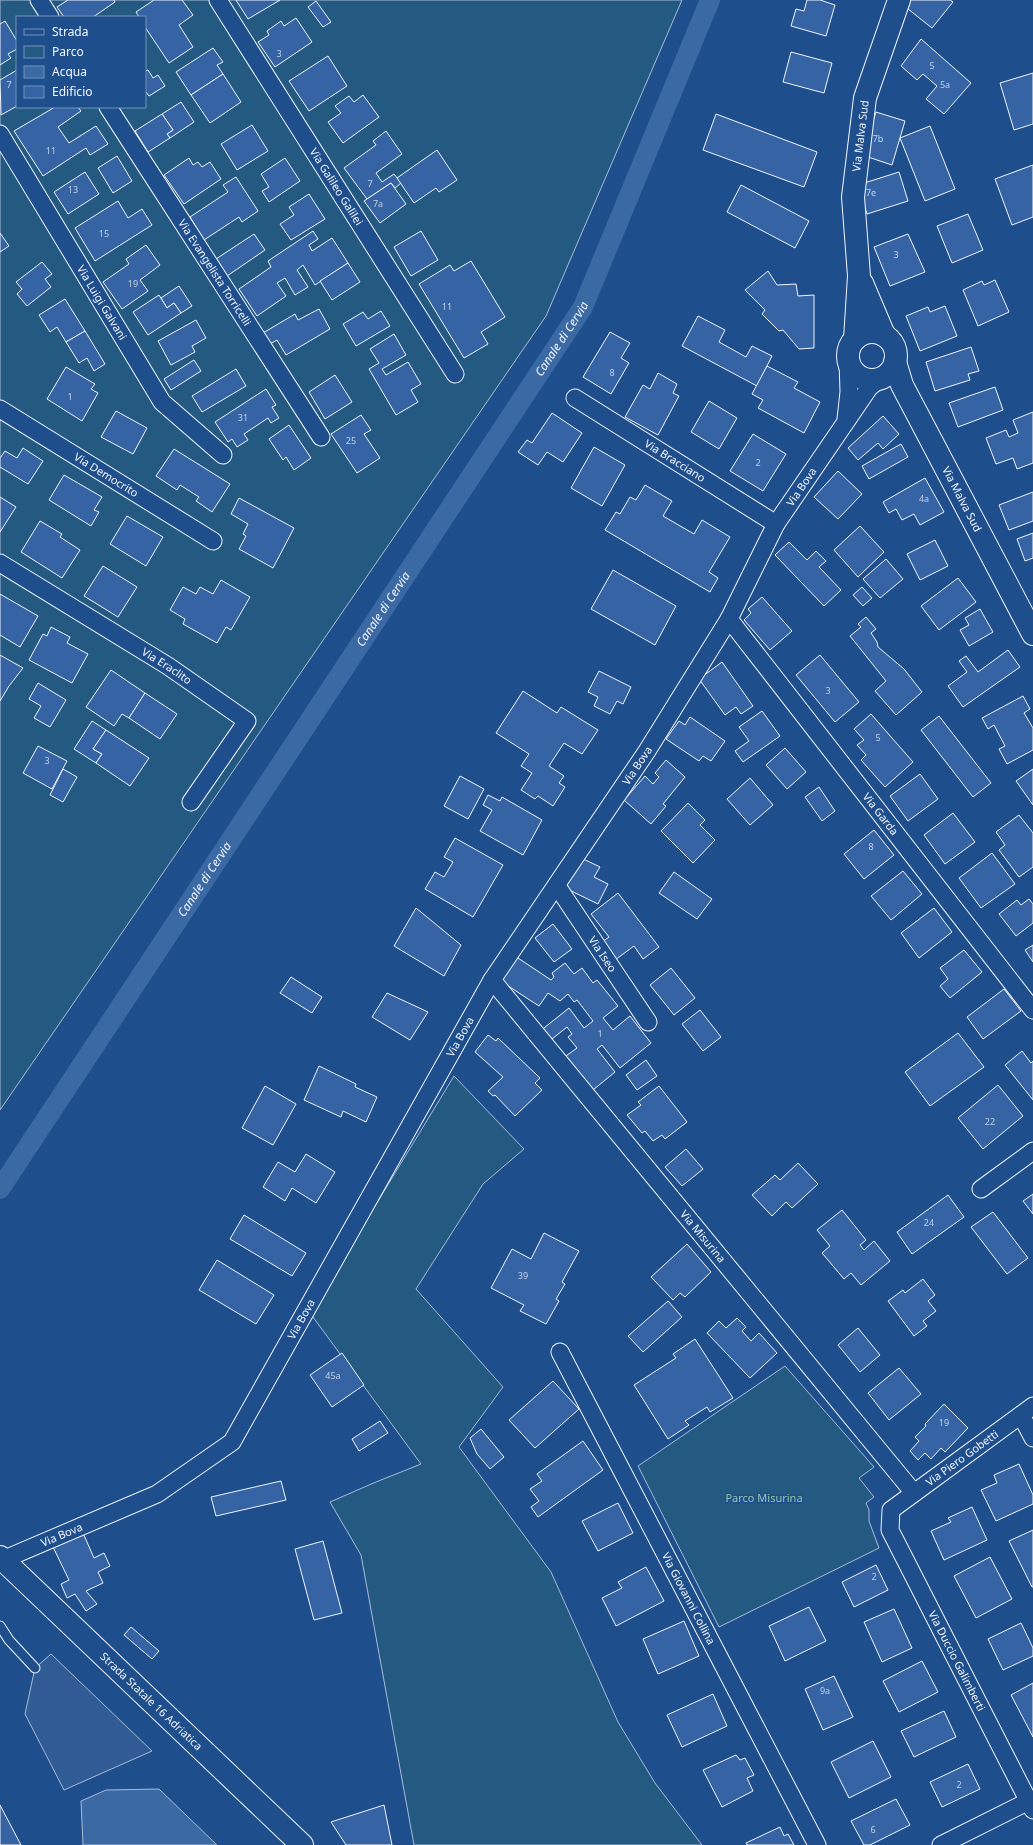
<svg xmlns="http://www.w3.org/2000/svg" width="1033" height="1845" font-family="'Noto Sans',sans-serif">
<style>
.green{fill:#245a82;stroke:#a8bbd7;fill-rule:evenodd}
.parking{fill:#305b95;stroke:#a8bbd7}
.water{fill:#3b69a3;stroke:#a8bbd7}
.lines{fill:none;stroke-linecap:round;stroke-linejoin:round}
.canal{stroke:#3b69a3;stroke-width:20}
.building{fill:#3563a3;stroke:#f2f6ff}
.lane-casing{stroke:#f2f6ff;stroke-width:11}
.street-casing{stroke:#f2f6ff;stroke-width:19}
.secondary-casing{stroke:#f2f6ff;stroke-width:24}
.primary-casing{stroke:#f2f6ff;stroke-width:24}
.lane{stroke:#1f4e8c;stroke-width:9}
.street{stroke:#1f4e8c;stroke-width:17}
.secondary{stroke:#1f4e8c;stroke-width:22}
.primary{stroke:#1f4e8c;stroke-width:22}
.labels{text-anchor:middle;stroke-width:3;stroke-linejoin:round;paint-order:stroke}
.number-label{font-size:9px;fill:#c3d1e8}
.street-label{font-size:11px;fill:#f2f6ff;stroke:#1f4e8c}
.park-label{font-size:11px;fill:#97c8a6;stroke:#1f4e8c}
.water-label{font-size:12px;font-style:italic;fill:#f2f6ff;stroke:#1f4e8c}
</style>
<rect width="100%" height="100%" fill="#1f4e8c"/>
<g class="green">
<path d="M0,0H682L546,316L0,1110ZM17,17H145V107H17Z"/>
<path d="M454,1076L524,1149L483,1184L416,1289L503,1387L459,1447L551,1572L618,1722L655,1783L702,1845H414L361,1555L330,1502L376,1482L421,1464L310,1313Z"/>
<path d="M785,1366L874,1467L859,1478L874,1497L866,1503L869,1510V1521L879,1548L719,1627L638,1466Z"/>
</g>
<path class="parking" d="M51,1654L152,1751L64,1790L25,1714L35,1668Z"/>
<path class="water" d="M159,1789L217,1845H83L81,1801L106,1790Z"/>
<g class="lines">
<path class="canal" id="s1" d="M0,1189L583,307L710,0"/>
</g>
<g class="building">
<path d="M68,0H114L115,2L93,17H64L57,7Z"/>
<path d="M154,0H182L193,15L179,25L193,47L169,63L145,27V17H139L136,12Z"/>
<path d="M236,0H280L248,19Z"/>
<path d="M807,0H820L835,5L826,36L791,26L796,9L804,11Z"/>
<path d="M907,0H950L953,2L932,28L903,5Z"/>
<path d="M316,1L331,22L323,27L308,7Z"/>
<path d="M296,18L312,42L275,67L258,42L269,35L267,31L281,21L284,26Z"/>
<path d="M5,21L17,41V49L8,54L11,58L0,65V24Z"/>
<path d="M921,39L971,83L944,114L926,99L937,86L923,74L917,80L901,66Z"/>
<path d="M213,48L223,62L217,65L223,74L191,95L176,72Z"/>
<path d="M791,52L832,63L824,93L783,82Z"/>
<path d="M328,56L347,86L309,111L289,81Z"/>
<path d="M17,70V106L1,115L0,80Z"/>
<path d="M148,70L153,78L158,75L165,86L149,96L145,91V71Z"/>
<path d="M1033,73V124L1014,130L1000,83Z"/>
<path d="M223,74L241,102L210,123L191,95Z"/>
<path d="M363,95L379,117L343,143L328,122L341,113L335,106L349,96L354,102Z"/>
<path d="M181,102L194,122L170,138L167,134L173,130L162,114Z"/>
<path d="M55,107H78L81,111L58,127L69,143L96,126L108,144L90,155L86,148L43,176L14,131Z"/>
<path d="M876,112L905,121L892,165L862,155Z"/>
<path d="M162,114L173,130L167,134L170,138L148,152L135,131Z"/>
<path d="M716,114L817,152L804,187L703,150Z"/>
<path d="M252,125L268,151L237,170L221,144Z"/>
<path d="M930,126L955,189L925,201L900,138Z"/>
<path d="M386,131L402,154L376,173L382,182L394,174L401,183L395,188L391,183L367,199L344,168L376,145L373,141Z"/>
<path d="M437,150L457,180L439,192L436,188L414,203L397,178Z"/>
<path d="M117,156L132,181L113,193L98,168Z"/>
<path d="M189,158L193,165L198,162L202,167L210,162L221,179L184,204L164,175Z"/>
<path d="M285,158L300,181L269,202L262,191L269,187L261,174Z"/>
<path d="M1033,165V217L1012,225L995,179Z"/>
<path d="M85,172L99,194L68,214L54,192Z"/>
<path d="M899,172L908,201L867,214L858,185Z"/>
<path d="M236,177L258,211L242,222L239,217L204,240L190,217L228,192L223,185Z"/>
<path d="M391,183L406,204L380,223L364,201Z"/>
<path d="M741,185L809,221L795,248L727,212Z"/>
<path d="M309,194L325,219L291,240L280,224L294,215L289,207Z"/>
<path d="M118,201L128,218L142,209L152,225L95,261L75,228Z"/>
<path d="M968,214L983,250L952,263L937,226Z"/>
<path d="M313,231L318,239L309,245L312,251L332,238L348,263L315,285L303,265L297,270L308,287L295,295L285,278L277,283L286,296L257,316L239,289L271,267L268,261Z"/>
<path d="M421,231L438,260L411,276L394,247Z"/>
<path d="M0,233L9,246L0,252Z"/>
<path d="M254,234L265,250L227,276L216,259Z"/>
<path d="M908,234L925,272L890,286L874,247Z"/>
<path d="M146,245L160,265L140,280L148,291L122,309L103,282L129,264L126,259Z"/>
<path d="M471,261L505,317L481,332L488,344L464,358L419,284L450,265L454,271Z"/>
<path d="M42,262L52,274L45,279L51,287L27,306L17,294L22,289L16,282Z"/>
<path d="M348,263L360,282L332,300L320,281Z"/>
<path d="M768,271L777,285L796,284L798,296L814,295V348L799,349L783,330L779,331L762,314L765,310L745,290Z"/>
<path d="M995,280L1009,312L978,326L963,290L982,281L984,285Z"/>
<path d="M179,286L192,306L181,313L174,303L167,308L161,298Z"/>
<path d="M159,295L167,308L174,303L181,313L148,335L133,312Z"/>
<path d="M65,299L85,331L66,342L57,327L50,332L39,315Z"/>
<path d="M945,306L957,336L920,351L906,316L928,307L930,312Z"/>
<path d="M319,309L330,329L286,355L277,340L270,344L263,333L295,314L298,320Z"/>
<path d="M381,311L390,326L356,346L343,324L363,312L368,319Z"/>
<path d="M698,316L725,330L719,342L746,357L752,346L772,356L757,386L682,346Z"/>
<path d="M196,320L206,338L192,346L195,352L171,365L158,341Z"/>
<path d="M85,331L105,364L94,371L87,358L79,363L66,342Z"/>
<path d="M610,332L630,343L621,358L629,363L611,394L583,377Z"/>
<path d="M394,334L406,355L382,369L386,375L408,362L421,384L411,390L418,402L396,415L369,369L379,363L370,349Z"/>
<path d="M971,347L979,371L968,374L970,380L935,391L926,362Z"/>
<path d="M194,360L201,371L171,390L164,379Z"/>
<path d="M767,366L798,382L794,388L820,402L804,433L758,408L763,400L752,394Z"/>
<path d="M66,367L95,384L91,389L98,393L82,421L47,399Z"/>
<path d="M236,369L246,386L202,412L192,396Z"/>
<path d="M658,373L677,384L673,393L679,396L658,435L625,417L643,385L650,389Z"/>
<path d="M335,375L352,402L325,419L309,392Z"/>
<path d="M995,387L1003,410L958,427L949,403Z"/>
<path d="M266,389L276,405L272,407L279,418L271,423L268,418L244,434L248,440L237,447L232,439L228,442L215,422Z"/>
<path d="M709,401L737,418L719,449L691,432Z"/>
<path d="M116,411L147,428L133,454L101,437Z"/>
<path d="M1033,412V463L1017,469L1013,458L996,464L986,438L1006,430L1009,437L1018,433L1013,420Z"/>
<path d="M552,413L582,433L563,462L547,452L538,465L518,452L527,440L532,443Z"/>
<path d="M361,415L371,430L364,434L380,458L357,473L331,434Z"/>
<path d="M883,416L899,434L883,449L878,443L858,460L848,448Z"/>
<path d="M289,425L311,458L294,470L286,457L283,460L269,439Z"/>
<path d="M753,434L786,454L763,491L730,471Z"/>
<path d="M901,444L908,457L869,479L862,466Z"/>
<path d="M594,447L625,465L602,506L571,488Z"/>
<path d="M23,448L43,461L28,484L0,467V458L5,451L17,458Z"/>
<path d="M174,449L230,484L212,512L196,501L199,497L180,485L177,490L156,476Z"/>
<path d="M838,471L862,494L838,519L814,497Z"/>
<path d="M64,475L102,497L94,510L99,512L91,526L49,500Z"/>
<path d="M925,478L944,512L920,525L914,514L902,520L896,509L889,513L883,502Z"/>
<path d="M645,485L672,501L663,516L694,534L702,520L730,537L709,572L718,578L710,592L605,530L616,512L620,514L630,497L636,500Z"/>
<path d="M1033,492V521L1009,530L999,505Z"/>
<path d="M0,497L16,507L0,532Z"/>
<path d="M239,498L294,528L273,568L239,549L246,536L243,534L248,524L231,514Z"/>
<path d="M127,516L163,537L146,566L110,544Z"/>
<path d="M40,521L62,534L60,537L80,550L62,578L21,552Z"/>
<path d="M860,526L884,552L858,577L834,550Z"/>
<path d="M1033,533V558L1025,561L1017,539Z"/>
<path d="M935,540L948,566L920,580L907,554Z"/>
<path d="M789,542L807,560L816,551L826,561L819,567L841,590L824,606L775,555Z"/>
<path d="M886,559L903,579L880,598L863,579Z"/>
<path d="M103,566L137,587L118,617L84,596Z"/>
<path d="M613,570L676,606L655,645L591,609Z"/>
<path d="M958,578L976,602L939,630L921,606Z"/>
<path d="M221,580L250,597L231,630L226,627L217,643L183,624L185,619L170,610L183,587L196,594L200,587L213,594Z"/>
<path d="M862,587L872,598L863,606L853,595Z"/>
<path d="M0,594L38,616L20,647L0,635Z"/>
<path d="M762,597L792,631L770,650L744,620L751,613L748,609Z"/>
<path d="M980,609L993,632L969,646L960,630L969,625L965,618Z"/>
<path d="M866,617L876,629L871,633L877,642L878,647L904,669L922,692L896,715L875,691L886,681L850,636L861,627L858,624Z"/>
<path d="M51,627L70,637L67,643L88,654L72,683L29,660L43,634L47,636Z"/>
<path d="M1008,650L1020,667L963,707L948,686L967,672L959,661L966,656L978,672Z"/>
<path d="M0,655L23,668L9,686L0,701Z"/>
<path d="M820,655L859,702L835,722L796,675Z"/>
<path d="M722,662L753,706L741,714L736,707L725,715L699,679Z"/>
<path d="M111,670L145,693L129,718L122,714L114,726L86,707Z"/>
<path d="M599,671L631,687L623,704L617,701L610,714L594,706L598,697L588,692Z"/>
<path d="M38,683L66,700L50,727L34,718L41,706L29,699Z"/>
<path d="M523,691L557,713L561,707L598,730L582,754L564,743L549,766L564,776L559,783L565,787L553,806L538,796L535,799L521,790L532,773L521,766L529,754L496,733Z"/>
<path d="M145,693L177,714L160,739L129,718Z"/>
<path d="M1023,696L1030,709L1024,713L1033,728V750L1007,764L999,749L1005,746L994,725L988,729L982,718Z"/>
<path d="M762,711L780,736L743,762L735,751L749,741L739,727Z"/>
<path d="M871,714L913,762L885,787L861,760L866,755L857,745L864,740L854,729Z"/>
<path d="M939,716L991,783L973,797L921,730Z"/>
<path d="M690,717L725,741L711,761L703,756L699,761L666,739L679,721L685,725Z"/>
<path d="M92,721L106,730L93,749L102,754L96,763L74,749Z"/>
<path d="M106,730L149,758L130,786L96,763L102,754L93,749Z"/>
<path d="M38,746L67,761L52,789L23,773Z"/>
<path d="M785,748L806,772L787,789L766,765Z"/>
<path d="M666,760L685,777L663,804L666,806L651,824L624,800L645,776L653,784L659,777L655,773Z"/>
<path d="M63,769L77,777L63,802L50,795Z"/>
<path d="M1033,769V805L1016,781Z"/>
<path d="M920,774L938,799L908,821L890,796Z"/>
<path d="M460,776L484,789L468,819L444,806Z"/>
<path d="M750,778L773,805L750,825L727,799Z"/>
<path d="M819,787L835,811L822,821L805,797Z"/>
<path d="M488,795L500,801L502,797L542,820L523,855L480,831L492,810L483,805Z"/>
<path d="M688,803L705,820L700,825L715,840L693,863L661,831Z"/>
<path d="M953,813L975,842L945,864L924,835Z"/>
<path d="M1019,815L1033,833V867L1019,877L999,850L1005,845L996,832Z"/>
<path d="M874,830L894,855L864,879L844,854Z"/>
<path d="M455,838L503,865L473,917L425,889L435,872L444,877L453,862L444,857Z"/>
<path d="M992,853L1015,884L981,908L959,878Z"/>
<path d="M579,857L600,867L594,877L608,884L598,904L563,887Z"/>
<path d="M903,871L922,894L891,920L871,896Z"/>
<path d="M674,872L712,899L697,919L659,893Z"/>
<path d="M618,893L659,947L643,959L634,946L615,960L602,942L609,937L591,914Z"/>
<path d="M1029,899L1033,904V923L1016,936L999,914L1017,900L1021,905Z"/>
<path d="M416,908L461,945L444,976L394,946Z"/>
<path d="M934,908L952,932L919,958L901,933Z"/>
<path d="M553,924L572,949L554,962L535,938Z"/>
<path d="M1033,945V962L1025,950Z"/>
<path d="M964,950L982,972L950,998L940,986L948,979L940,968Z"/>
<path d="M515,956L551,980L554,977L552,973L565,963L574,974L582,968L593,983L597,980L618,1006L603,1018L613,1030L630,1016L651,1043L620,1068L602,1045L597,1049L615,1072L593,1090L566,1056L577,1048L568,1037L572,1034L567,1027L547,1043L539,1032L569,1008L584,1028L593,1021L577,1000L574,1002L568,994L560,1001L548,993L539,1006L499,980Z"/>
<path d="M671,968L695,998L674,1015L650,985Z"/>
<path d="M291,977L322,997L312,1013L280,993Z"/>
<path d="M1004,989L1021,1011L983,1039L967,1017Z"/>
<path d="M387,993L428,1012L410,1040L372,1017Z"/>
<path d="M700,1010L721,1037L703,1051L682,1024Z"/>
<path d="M958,1033L984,1067L930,1106L905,1072Z"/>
<path d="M488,1035L496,1041L498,1038L540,1078L535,1083L542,1090L515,1116L495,1095L493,1096L488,1091L503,1077L475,1052Z"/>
<path d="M1022,1051L1031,1063L1033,1061V1100L1005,1065Z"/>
<path d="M646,1060L657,1076L637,1090L626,1075Z"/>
<path d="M319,1066L356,1084L355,1087L377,1097L366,1122L343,1111L341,1117L304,1100Z"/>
<path d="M998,1085L1023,1116L983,1149L958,1118Z"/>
<path d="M265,1086L296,1104L273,1145L242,1128Z"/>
<path d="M659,1086L687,1122L665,1139L662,1135L653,1141L645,1131L642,1133L627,1115L641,1105L638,1102Z"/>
<path d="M686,1149L703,1169L682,1186L665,1167Z"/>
<path d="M306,1154L335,1172L316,1203L292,1188L285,1201L263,1187L278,1162L295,1172Z"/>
<path d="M798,1163L818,1184L792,1208L786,1202L772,1216L752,1195L775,1175L780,1180Z"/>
<path d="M1033,1194V1214L1023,1201Z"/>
<path d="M948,1195L964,1217L912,1254L897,1232Z"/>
<path d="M842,1210L866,1240L860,1245L864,1250L874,1241L890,1261L861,1285L851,1273L844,1279L822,1253L830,1246L817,1230Z"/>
<path d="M993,1212L1028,1258L1007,1274L971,1227Z"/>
<path d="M244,1215L306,1253L292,1276L230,1239Z"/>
<path d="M544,1233L579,1251L562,1282L565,1284L556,1299L559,1301L546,1324L520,1311L524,1305L491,1288L512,1249L531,1259Z"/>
<path d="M687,1244L711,1272L685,1297L680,1293L673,1300L651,1277Z"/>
<path d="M217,1260L274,1295L256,1324L199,1290Z"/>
<path d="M923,1279L935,1295L928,1301L936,1311L923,1321L927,1326L914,1336L888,1301L903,1290L905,1293Z"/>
<path d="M668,1301L682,1317L643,1352L628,1336Z"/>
<path d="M737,1318L746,1327L742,1331L751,1341L759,1333L777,1353L750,1378L707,1333L719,1321L726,1328Z"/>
<path d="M858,1328L880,1355L860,1372L838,1345Z"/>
<path d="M695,1339L733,1398L710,1412L707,1407L685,1421L689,1425L668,1439L634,1385L676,1358L673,1354Z"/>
<path d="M342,1353L364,1385L332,1407L310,1375Z"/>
<path d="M899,1368L921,1394L889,1420L868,1393Z"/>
<path d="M553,1381L579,1409L535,1448L509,1420Z"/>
<path d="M944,1404L968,1428L945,1452L941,1448L931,1459L925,1453L918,1460L910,1451L919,1441L915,1437L926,1426L925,1424Z"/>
<path d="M380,1421L388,1433L359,1451L352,1439Z"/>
<path d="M481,1429L504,1457L490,1469L477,1454L470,1438Z"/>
<path d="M583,1441L603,1470L538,1517L531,1507L539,1501L530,1489L542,1481L537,1474Z"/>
<path d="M1019,1464L1033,1495V1504L996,1521L981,1490L997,1483L994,1475Z"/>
<path d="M281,1481L286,1500L216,1516L211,1497Z"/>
<path d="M618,1503L633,1533L598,1551L582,1521Z"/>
<path d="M972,1507L987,1540L944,1560L931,1531L951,1522L948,1518Z"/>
<path d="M1033,1530V1587H1032L1009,1541Z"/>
<path d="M83,1533L94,1558L104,1553L110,1566L98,1572L103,1583L86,1591L97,1604L86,1611L75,1594L67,1598L61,1584L69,1580L53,1547Z"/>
<path d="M323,1541L342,1613L314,1620L295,1549Z"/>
<path d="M990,1557L1012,1599L976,1618L954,1576Z"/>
<path d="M876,1565L888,1590L854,1607L842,1582Z"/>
<path d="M646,1567L664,1601L616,1626L602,1598L622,1588L618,1582Z"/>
<path d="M809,1607L826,1641L785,1661L769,1626Z"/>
<path d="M894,1609L912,1648L882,1662L864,1622Z"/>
<path d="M684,1621L699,1656L658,1674L643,1639Z"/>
<path d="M1021,1623L1033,1648V1656L1003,1670L988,1639Z"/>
<path d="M131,1627L159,1651L152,1659L124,1635Z"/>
<path d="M922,1661L938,1692L899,1712L883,1681Z"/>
<path d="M834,1676L853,1717L823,1730L805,1689Z"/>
<path d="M1033,1683V1737L1011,1695Z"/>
<path d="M713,1694L727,1726L682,1747L667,1715Z"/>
<path d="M944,1711L956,1737L914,1757L901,1731Z"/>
<path d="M873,1741L891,1777L849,1798L831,1762Z"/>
<path d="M736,1755L740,1760L745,1758L754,1775L747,1778L753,1791L722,1807L703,1770Z"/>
<path d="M968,1764L980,1789L942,1807L930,1782Z"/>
<path d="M896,1799L910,1825L870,1845H864L851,1821Z"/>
<path d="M0,1805L21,1845H0Z"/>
<path d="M384,1805L392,1845H346L331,1822Z"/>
<path d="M780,1827L784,1836L788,1834L794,1845H747L746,1843Z"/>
</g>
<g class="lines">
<defs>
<path id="lane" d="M0,1626L9,1640L35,1668"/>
<g id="street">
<path d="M39,0L50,17"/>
<path id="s2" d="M218,0L455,374"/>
<path id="s3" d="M108,107L321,437"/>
<path id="s4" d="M0,134L162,402L223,455"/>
<path id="s5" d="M575,398L776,524"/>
<path id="s6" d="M0,409L213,541"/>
<path d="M846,419L849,392L848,361"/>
<path id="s7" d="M0,563L168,666L247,721L191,802"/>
<path id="s8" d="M729,619L1033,1010"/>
<path id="s9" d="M557,886L648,1022"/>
<path id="s10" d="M492,980L914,1493"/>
<path d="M981,1189L1033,1151"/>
<path id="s11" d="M560,1352L817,1845"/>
<path id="s12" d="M1033,1406L891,1510L890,1530L1033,1810"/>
<path d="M1021,1415L1033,1438"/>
<path id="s13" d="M0,1561L157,1494L232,1442L492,980L647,751L729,619L776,524L869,388L879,379"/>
<path d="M941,1845L1033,1799"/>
</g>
<g id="secondary">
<path d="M862,283L884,335"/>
<circle cx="872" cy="356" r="24"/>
<path id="s14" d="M855,339L859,276L853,197L865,98L899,0"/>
<path id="s15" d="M895,362L902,385L1033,634"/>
</g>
<g id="primary">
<path id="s16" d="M0,1557L302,1845"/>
</g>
</defs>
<use href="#lane" class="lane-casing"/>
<use href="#street" class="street-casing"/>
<use href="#secondary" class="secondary-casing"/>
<use href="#primary" class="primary-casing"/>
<use href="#lane" class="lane"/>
<use href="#street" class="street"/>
<use href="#secondary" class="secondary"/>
<use href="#primary" class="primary"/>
</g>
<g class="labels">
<g class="number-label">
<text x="279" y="57">3</text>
<text x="932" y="69">5</text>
<text x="9" y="88">7</text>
<text x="945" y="88">5a</text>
<text x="878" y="142">7b</text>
<text x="51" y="154">11</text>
<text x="370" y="187">7</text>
<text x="73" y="193">13</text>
<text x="871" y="196">7e</text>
<text x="378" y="207">7a</text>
<text x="104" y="237">15</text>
<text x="896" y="258">3</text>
<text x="133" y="287">19</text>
<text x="447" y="310">11</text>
<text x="612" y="376">8</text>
<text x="70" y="400">1</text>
<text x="243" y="421">31</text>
<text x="351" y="444">25</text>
<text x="758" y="466">2</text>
<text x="924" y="502">4a</text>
<text x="828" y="694">3</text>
<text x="878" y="741">5</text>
<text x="47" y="764">3</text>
<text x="871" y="850">8</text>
<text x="600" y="1037">1</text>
<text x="990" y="1125">22</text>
<text x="929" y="1226">24</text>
<text x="523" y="1279">39</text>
<text x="333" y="1379">45a</text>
<text x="944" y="1426">19</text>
<text x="874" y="1580">2</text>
<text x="825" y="1694">9a</text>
<text x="959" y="1788">2</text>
<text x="873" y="1833">6</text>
</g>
<g class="street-label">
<text dy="4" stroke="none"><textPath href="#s14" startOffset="204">Via Malva Sud</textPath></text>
<text dy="4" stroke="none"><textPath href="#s2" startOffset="221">Via Galileo Galilei</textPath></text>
<text dy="4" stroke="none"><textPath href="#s3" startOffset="197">Via Evangelista Torricelli</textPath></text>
<text dy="4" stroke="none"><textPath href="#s4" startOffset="197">Via Luigi Galvani</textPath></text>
<text dy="4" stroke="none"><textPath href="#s5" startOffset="118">Via Bracciano</textPath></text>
<text dy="4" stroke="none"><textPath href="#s6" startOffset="125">Via Democrito</textPath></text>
<text dy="4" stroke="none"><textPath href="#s13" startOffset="1375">Via Bova</textPath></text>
<text dy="4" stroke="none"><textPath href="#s15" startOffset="153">Via Malva Sud</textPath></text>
<text dy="4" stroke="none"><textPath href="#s7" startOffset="196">Via Eraclito</textPath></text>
<text dy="4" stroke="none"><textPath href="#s13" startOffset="1051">Via Bova</textPath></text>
<text dy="4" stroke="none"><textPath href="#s8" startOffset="247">Via Garda</textPath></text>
<text dy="4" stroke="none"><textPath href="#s9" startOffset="82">Via Iseo</textPath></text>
<text dy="4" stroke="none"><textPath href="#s13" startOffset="727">Via Bova</textPath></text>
<text dy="4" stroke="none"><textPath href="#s10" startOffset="332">Via Misurina</textPath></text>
<text dy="4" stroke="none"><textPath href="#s13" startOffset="403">Via Bova</textPath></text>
<text transform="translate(962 1458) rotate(-36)" y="4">Via Piero Gobetti</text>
<text dy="4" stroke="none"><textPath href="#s13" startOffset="67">Via Bova</textPath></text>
<text dy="4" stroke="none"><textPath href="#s11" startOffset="278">Via Giovanni Collina</textPath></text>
<text dy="4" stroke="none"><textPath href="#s12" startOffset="343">Via Duccio Galimberti</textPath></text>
<text dy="4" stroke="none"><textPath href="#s16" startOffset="209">Strada Statale 16 Adriatica</textPath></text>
</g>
<g class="park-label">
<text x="764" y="1502">Parco Misurina</text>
</g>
<g class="water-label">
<text dy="4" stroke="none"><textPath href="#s1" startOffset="1019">Canale di Cervia</textPath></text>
<text dy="4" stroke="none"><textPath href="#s1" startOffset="695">Canale di Cervia</textPath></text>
<text dy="4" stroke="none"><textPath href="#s1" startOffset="371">Canale di Cervia</textPath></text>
</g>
</g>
<rect x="16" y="16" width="130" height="92" fill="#1f4e8c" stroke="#7391ba"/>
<rect x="24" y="29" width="20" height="6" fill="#1f4e8c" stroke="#7391ba"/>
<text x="52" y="36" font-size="12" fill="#f2f6ff">Strada</text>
<rect x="24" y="46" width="20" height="12" fill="#245a82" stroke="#7391ba"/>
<text x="52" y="56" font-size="12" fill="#f2f6ff">Parco</text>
<rect x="24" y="66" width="20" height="12" fill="#3b69a3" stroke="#7391ba"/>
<text x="52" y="76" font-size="12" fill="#f2f6ff">Acqua</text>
<rect x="24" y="86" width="20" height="12" fill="#3563a3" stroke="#7391ba"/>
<text x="52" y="96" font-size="12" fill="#f2f6ff">Edificio</text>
</svg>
